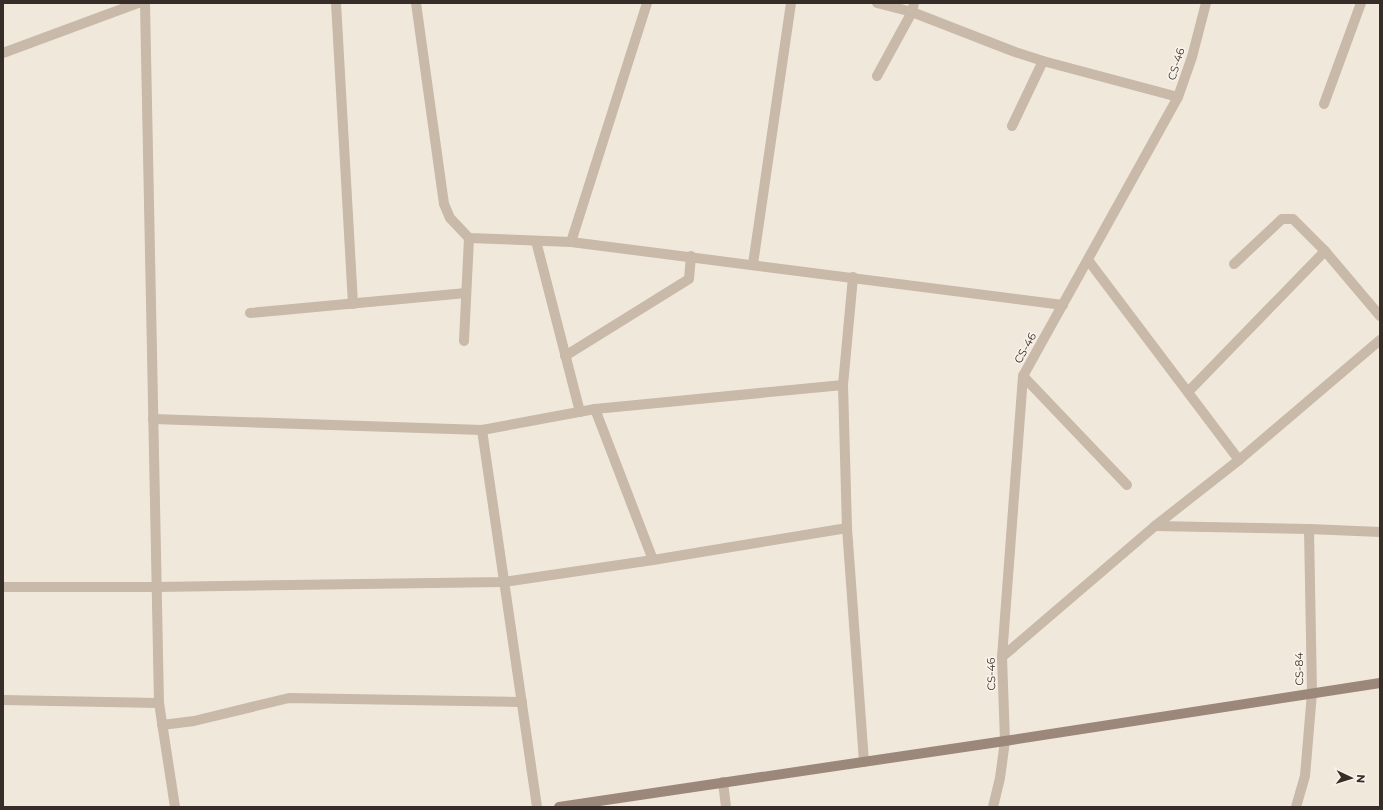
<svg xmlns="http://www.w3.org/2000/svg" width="1383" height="810" font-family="Montserrat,sans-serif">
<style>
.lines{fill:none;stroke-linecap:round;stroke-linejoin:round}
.minor{stroke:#c8b9a9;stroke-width:10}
.secondary{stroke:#9c887a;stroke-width:10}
.labels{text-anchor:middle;stroke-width:3.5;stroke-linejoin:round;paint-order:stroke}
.street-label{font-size:11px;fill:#362d28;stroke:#f9f2e8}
</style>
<rect width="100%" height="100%" fill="#f1e8dc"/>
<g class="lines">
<g class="minor">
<path d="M145,3L159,703L175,807"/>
<path d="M336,3L353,304"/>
<path d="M416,3L444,204L450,218L469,238L571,242L647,3"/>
<path d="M877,3L912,12L1015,52L1043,61L1178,97"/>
<path d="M3,53L138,3"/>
<path d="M877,76L912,12L914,3"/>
<path d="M1324,104L1361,3"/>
<path d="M1012,126L1043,61"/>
<path d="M536,241L580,412"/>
<path d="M571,242L1063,305"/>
<path d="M1088,260L1239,460"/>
<path d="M753,264L791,3"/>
<path d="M1234,264L1282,219H1293L1325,251L1380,316"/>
<path d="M853,277L843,385L847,528L864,762"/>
<path d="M250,313L466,293"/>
<path d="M464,341L469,238"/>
<path d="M565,356L689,279L691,256"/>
<path d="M1023,376L1127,485"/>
<path d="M1188,392L1325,251"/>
<path d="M595,409L653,560"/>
<path d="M153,419L482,430L595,409L843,385"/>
<path d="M482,430L537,807"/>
<path d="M1155,526L1309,529L1380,532"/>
<path d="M3,587H156L504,582L653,560L847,528"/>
<path d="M1002,657L1155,526L1239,460L1380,340"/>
<path d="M3,700L159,703"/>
<path d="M162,725L194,721L289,698L522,702"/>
<path d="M723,782L726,807"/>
<path d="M993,807L1000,778L1005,741L1002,657L1023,376L1178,97L1192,57L1206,3"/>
<path d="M1296,807L1305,776L1312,693L1309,529"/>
</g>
<path class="secondary" d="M559,807L1005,741L1380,683"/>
</g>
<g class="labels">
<g class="street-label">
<text transform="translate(1176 64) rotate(-73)" y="4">CS-46</text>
<text transform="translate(1025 348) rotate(-61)" y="4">CS-46</text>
<text transform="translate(1299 669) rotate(-91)" y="4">CS-84</text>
<text transform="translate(991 674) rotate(-91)" y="4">CS-46</text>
</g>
</g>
<rect width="1383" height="810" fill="none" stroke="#362d28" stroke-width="8"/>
<g transform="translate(1351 778) rotate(94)" stroke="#f9f2e8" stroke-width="3" paint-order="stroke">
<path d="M0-3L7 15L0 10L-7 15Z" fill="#362d28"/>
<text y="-6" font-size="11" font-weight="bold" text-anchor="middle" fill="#362d28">N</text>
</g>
</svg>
